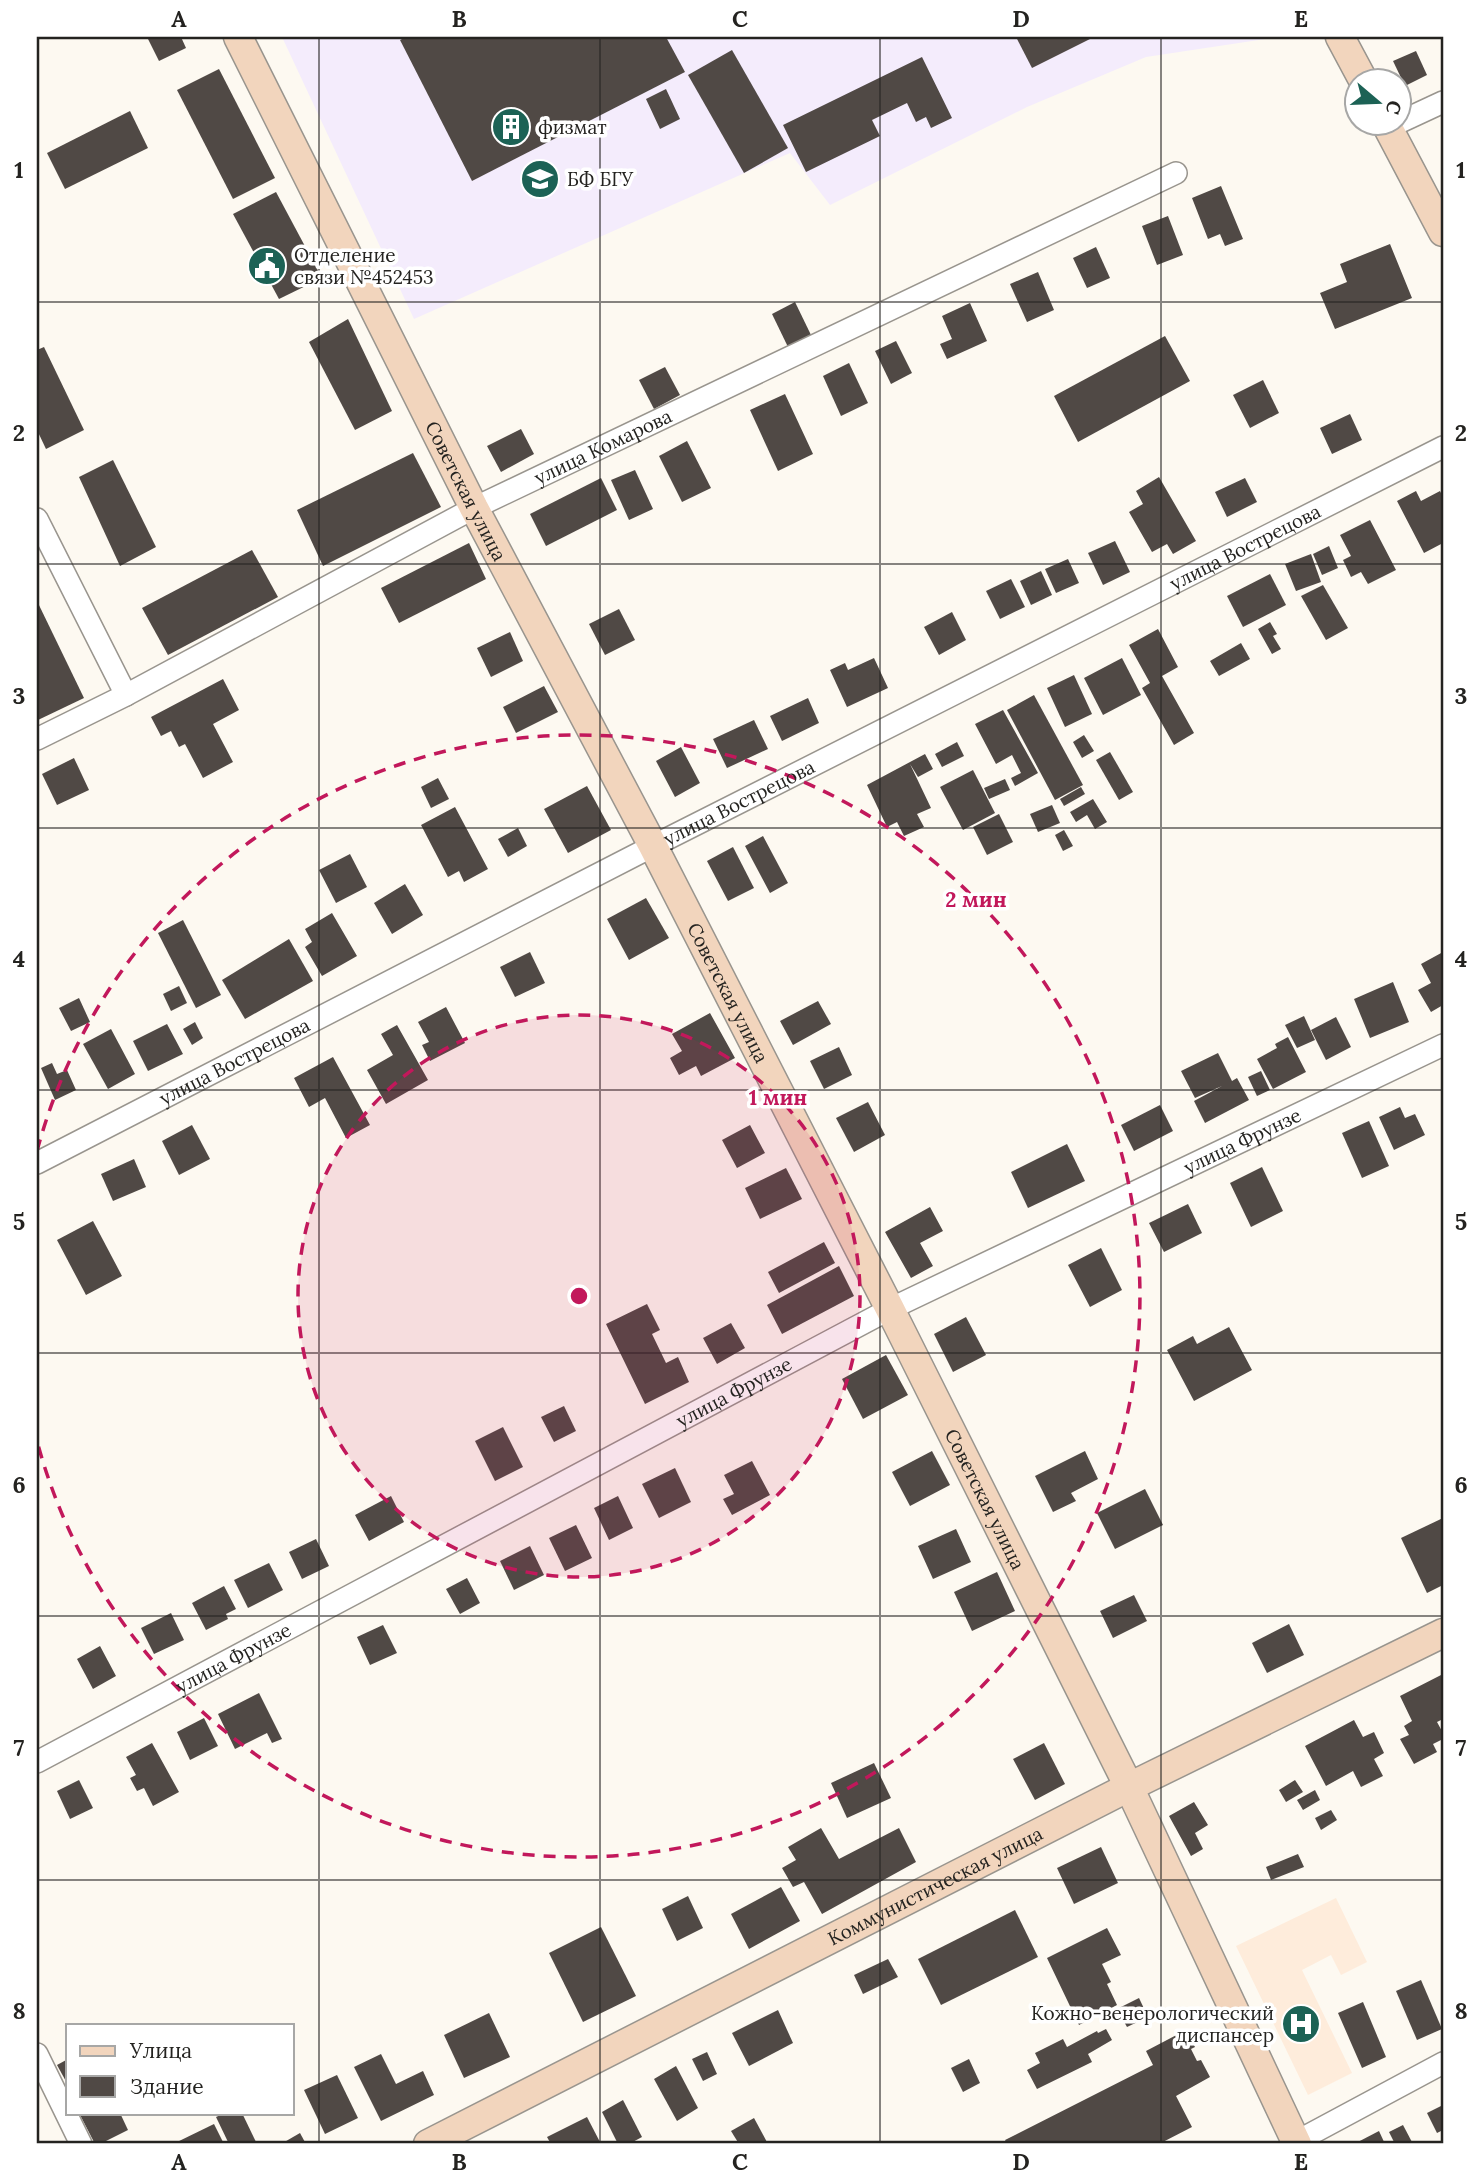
<svg xmlns="http://www.w3.org/2000/svg" width="1480" height="2181" font-family="Lora,serif">
<style>
.education{fill:#f4ecfc}
.medical{fill:#feecdb}
.building{fill:#504945}
.lines{fill:none;stroke-linecap:round;stroke-linejoin:round}
.street-casing{stroke:#99958e;stroke-width:24}
.secondary-casing{stroke:#99958e;stroke-width:31}
.street{stroke:#fff;stroke-width:21}
.secondary{stroke:#f2d5bd;stroke-width:28}
.grid{fill:none;stroke:#242320;stroke-width:2;stroke-opacity:0.55}
.ring{fill:none;stroke:#c2185b;stroke-width:3.5;stroke-dasharray:12 9}
.labels{text-anchor:middle;stroke-width:7;stroke-linejoin:round;paint-order:stroke}
.poi-label{font-size:19px;fill:#242320;stroke:#fff;text-anchor:start}
.street-label{font-size:19px;fill:#242320;stroke:#fff}
.centre{fill:#c2185b;stroke:#fff;stroke-width:3.5}
.ring-label{font-size:21px;text-anchor:middle;font-weight:bold;fill:#c2185b;stroke:#fff;stroke-width:7;stroke-linejoin:round;paint-order:stroke}
.neatline{fill:none;stroke:#242320;stroke-width:2.5}
.grid-label{font-size:23px;text-anchor:middle;font-weight:bold;fill:#242320}
</style>
<rect width="100%" height="100%" fill="#fdf9f1"/>
<path class="education" d="M282,37H1279L1146,57L1027,107L830,205L790,153L414,319Z"/>
<path class="medical" d="M1336,1898L1367,1962L1341,1975L1331,1955L1302,1970L1352,2073L1308,2095L1236,1946Z"/>
<g class="building">
<path d="M147,37H181L186,48L159,61Z"/>
<path d="M406,37H666L685,72L472,181L400,40Z"/>
<path d="M1016,37H1094L1032,68Z"/>
<path d="M732,50L788,148L744,173L688,75Z"/>
<path d="M1416,51L1427,75L1405,86L1393,61Z"/>
<path d="M922,57L952,118L931,128L926,117L916,122L907,103L872,120L880,136L806,172L783,125Z"/>
<path d="M219,69L275,178L233,199L177,90Z"/>
<path d="M666,89L680,119L660,129L646,99Z"/>
<path d="M130,111L148,148L65,189L47,153Z"/>
<path d="M1221,186L1243,239L1225,246L1220,234L1208,239L1192,198Z"/>
<path d="M276,192L322,278L279,299L233,214Z"/>
<path d="M1168,216L1183,255L1157,265L1142,226Z"/>
<path d="M1390,244L1412,298L1335,329L1320,293L1347,282L1340,264Z"/>
<path d="M1096,247L1110,278L1087,288L1073,258Z"/>
<path d="M1038,272L1054,310L1027,322L1010,284Z"/>
<path d="M795,302L811,335L788,347L772,314Z"/>
<path d="M970,303L987,341L947,359L940,344L952,339L942,316Z"/>
<path d="M348,319L392,411L355,430L309,342Z"/>
<path d="M1165,336L1190,381L1078,442L1054,396Z"/>
<path d="M896,341L912,373L891,384L875,351Z"/>
<path d="M44,347L84,430L46,449L37,430V350Z"/>
<path d="M849,363L868,403L841,416L823,376Z"/>
<path d="M665,367L680,395L654,409L639,380Z"/>
<path d="M1263,380L1279,413L1250,428L1233,395Z"/>
<path d="M785,394L813,454L778,471L750,410Z"/>
<path d="M1350,414L1362,440L1332,454L1320,428Z"/>
<path d="M521,429L534,454L501,472L487,446Z"/>
<path d="M687,441L711,488L682,502L659,456Z"/>
<path d="M413,453L441,507L323,566L297,510Z"/>
<path d="M113,460L156,547L120,566L79,477Z"/>
<path d="M635,470L653,509L629,520L611,480Z"/>
<path d="M1159,477L1196,541L1173,554L1167,544L1152,552L1129,512L1143,504L1136,491Z"/>
<path d="M601,478L617,510L546,546L530,514Z"/>
<path d="M1245,478L1257,502L1227,517L1215,492Z"/>
<path d="M1416,491L1421,501L1440,491L1443,497V543L1424,553L1397,501Z"/>
<path d="M1370,520L1396,570L1368,584L1361,572L1351,577L1343,560L1351,556L1340,535Z"/>
<path d="M1115,541L1130,572L1103,585L1088,553Z"/>
<path d="M469,543L486,579L399,623L381,588Z"/>
<path d="M1329,546L1338,568L1322,575L1313,554Z"/>
<path d="M252,550L278,597L168,655L142,608Z"/>
<path d="M1311,554L1321,582L1296,591L1285,564Z"/>
<path d="M1068,559L1079,583L1056,593L1045,569Z"/>
<path d="M1041,571L1052,595L1031,605L1020,581Z"/>
<path d="M1270,574L1286,605L1243,627L1227,596Z"/>
<path d="M1011,579L1025,607L1000,619L986,591Z"/>
<path d="M1323,585L1348,628L1326,640L1301,596Z"/>
<path d="M37,601L84,698L38,720L37,718Z"/>
<path d="M619,609L635,640L605,655L589,624Z"/>
<path d="M952,612L966,640L939,655L924,627Z"/>
<path d="M1270,622L1277,634L1273,636L1281,649L1272,654L1258,629Z"/>
<path d="M1158,629L1178,667L1162,676L1194,733L1174,745L1142,688L1150,683L1129,645Z"/>
<path d="M510,632L523,661L491,677L477,648Z"/>
<path d="M1241,643L1250,659L1219,676L1210,661Z"/>
<path d="M874,658L888,688L847,707L830,670L845,663L848,670Z"/>
<path d="M1122,658L1141,695L1103,715L1084,678Z"/>
<path d="M1074,675L1092,714L1065,727L1047,688Z"/>
<path d="M223,679L239,710L213,724L233,762L203,778L185,744L179,747L171,731L161,736L151,717Z"/>
<path d="M544,686L558,712L516,733L503,707Z"/>
<path d="M1034,695L1083,785L1055,800L1007,710Z"/>
<path d="M808,698L819,723L782,741L770,716Z"/>
<path d="M1003,710L1038,773L1015,786L1011,778L1021,773L1012,755L996,764L975,724Z"/>
<path d="M754,720L768,749L727,768L713,739Z"/>
<path d="M1084,735L1094,751L1082,758L1073,742Z"/>
<path d="M957,742L964,756L942,767L935,754Z"/>
<path d="M681,747L700,783L675,797L656,761Z"/>
<path d="M1110,752L1133,792L1119,800L1096,760Z"/>
<path d="M925,754L933,769L918,777L910,764L931,808L917,814L924,827L904,836L897,822L887,827L867,785Z"/>
<path d="M74,758L89,790L57,805L42,774Z"/>
<path d="M973,770L995,813L963,830L940,787Z"/>
<path d="M438,778L449,799L431,808L421,787Z"/>
<path d="M1005,779L1010,790L989,799L984,788Z"/>
<path d="M587,786L611,830L568,853L544,809Z"/>
<path d="M1081,787L1085,794L1064,806L1060,799Z"/>
<path d="M1093,799L1107,822L1095,829L1087,815L1076,822L1070,812Z"/>
<path d="M1052,805L1060,823L1038,832L1030,814Z"/>
<path d="M455,807L488,869L464,882L459,871L448,877L421,825Z"/>
<path d="M999,814L1013,842L987,855L973,827Z"/>
<path d="M518,828L527,846L508,857L498,839Z"/>
<path d="M1064,830L1073,846L1063,851L1055,835Z"/>
<path d="M763,836L788,883L770,893L745,846Z"/>
<path d="M733,847L754,888L728,901L707,861Z"/>
<path d="M350,854L367,887L336,903L319,870Z"/>
<path d="M405,884L423,915L392,934L374,903Z"/>
<path d="M646,898L669,938L629,960L607,919Z"/>
<path d="M332,913L357,956L322,976L305,947L312,942L305,929Z"/>
<path d="M183,920L221,995L196,1008L158,933Z"/>
<path d="M289,939L313,981L245,1019L222,980Z"/>
<path d="M530,952L545,983L515,997L500,967Z"/>
<path d="M1443,952V1005L1431,1012L1418,990L1431,983L1421,964Z"/>
<path d="M1393,982L1409,1022L1370,1038L1354,999Z"/>
<path d="M179,986L187,1003L171,1011L163,994Z"/>
<path d="M79,998L90,1022L71,1031L59,1008Z"/>
<path d="M818,1001L831,1024L793,1045L780,1021Z"/>
<path d="M446,1007L465,1043L430,1061L422,1045L429,1042L418,1022Z"/>
<path d="M710,1013L735,1058L701,1076L696,1066L679,1075L670,1058L682,1051L672,1034Z"/>
<path d="M1304,1016L1315,1040L1297,1048L1285,1025Z"/>
<path d="M1336,1017L1351,1047L1326,1060L1311,1030Z"/>
<path d="M195,1022L203,1038L192,1045L183,1029Z"/>
<path d="M167,1024L183,1054L148,1071L133,1041Z"/>
<path d="M397,1025L428,1080L386,1104L367,1070L393,1055L381,1034Z"/>
<path d="M111,1029L135,1074L108,1089L83,1044Z"/>
<path d="M1288,1037L1306,1072L1273,1089L1257,1059L1277,1048L1275,1044Z"/>
<path d="M839,1047L852,1075L824,1089L810,1061Z"/>
<path d="M1218,1053L1232,1081L1237,1078L1249,1100L1205,1123L1194,1101L1222,1086L1195,1098L1181,1071Z"/>
<path d="M333,1057L370,1125L346,1138L325,1098L309,1107L294,1078Z"/>
<path d="M52,1063L57,1074L67,1070L76,1090L55,1100L41,1068Z"/>
<path d="M1261,1071L1270,1090L1257,1096L1248,1077Z"/>
<path d="M868,1102L885,1135L854,1152L836,1118Z"/>
<path d="M1160,1105L1173,1131L1134,1151L1121,1125Z"/>
<path d="M1400,1107L1405,1118L1415,1114L1425,1135L1394,1150L1379,1117Z"/>
<path d="M1369,1121L1389,1166L1362,1178L1342,1133Z"/>
<path d="M192,1125L210,1159L179,1175L162,1141Z"/>
<path d="M750,1125L765,1153L737,1168L722,1140Z"/>
<path d="M1067,1144L1085,1181L1028,1208L1011,1172Z"/>
<path d="M134,1159L146,1187L113,1201L101,1174Z"/>
<path d="M1262,1167L1283,1211L1251,1227L1230,1183Z"/>
<path d="M786,1168L802,1199L760,1219L745,1188Z"/>
<path d="M1188,1204L1202,1233L1164,1252L1149,1223Z"/>
<path d="M930,1207L943,1231L920,1243L933,1266L911,1278L885,1232Z"/>
<path d="M93,1221L122,1276L86,1295L57,1240Z"/>
<path d="M824,1242L835,1263L779,1293L768,1272Z"/>
<path d="M1101,1248L1122,1290L1090,1307L1068,1265Z"/>
<path d="M839,1266L854,1296L782,1334L767,1305Z"/>
<path d="M647,1304L660,1330L652,1334L666,1363L678,1357L689,1382L645,1404L606,1324Z"/>
<path d="M966,1317L986,1355L953,1372L934,1334Z"/>
<path d="M731,1323L745,1348L717,1364L703,1338Z"/>
<path d="M1229,1327L1252,1370L1194,1401L1167,1350L1193,1336L1197,1344Z"/>
<path d="M886,1355L908,1395L863,1419L842,1379Z"/>
<path d="M564,1406L576,1431L554,1442L541,1417Z"/>
<path d="M503,1427L523,1467L495,1481L475,1441Z"/>
<path d="M932,1451L950,1485L910,1506L892,1472Z"/>
<path d="M1085,1451L1098,1479L1071,1493L1076,1501L1053,1512L1035,1476Z"/>
<path d="M752,1461L770,1495L732,1515L723,1499L734,1494L724,1475Z"/>
<path d="M675,1468L691,1502L659,1518L642,1484Z"/>
<path d="M1145,1489L1163,1525L1115,1549L1097,1513Z"/>
<path d="M391,1496L404,1522L369,1541L355,1515Z"/>
<path d="M618,1496L633,1528L609,1540L594,1508Z"/>
<path d="M1443,1518V1585L1427,1593L1401,1538Z"/>
<path d="M576,1525L592,1558L565,1571L549,1538Z"/>
<path d="M956,1529L971,1562L933,1579L918,1546Z"/>
<path d="M316,1539L329,1566L302,1579L289,1552Z"/>
<path d="M530,1546L544,1575L514,1590L500,1561Z"/>
<path d="M269,1563L283,1590L248,1608L234,1580Z"/>
<path d="M997,1572L1015,1611L972,1631L954,1592Z"/>
<path d="M467,1578L480,1603L460,1614L446,1589Z"/>
<path d="M224,1586L236,1609L226,1614L228,1619L206,1630L192,1603Z"/>
<path d="M1134,1595L1147,1621L1113,1638L1100,1611Z"/>
<path d="M171,1613L184,1640L154,1654L141,1628Z"/>
<path d="M1289,1624L1304,1655L1267,1673L1252,1643Z"/>
<path d="M383,1625L397,1653L370,1665L357,1637Z"/>
<path d="M100,1646L116,1676L93,1689L77,1659Z"/>
<path d="M1443,1674V1719L1437,1722L1443,1733V1739L1433,1744L1437,1752L1414,1764L1400,1739L1409,1735L1404,1726L1412,1721L1400,1696Z"/>
<path d="M259,1693L282,1739L272,1743L267,1733L235,1749L218,1714Z"/>
<path d="M204,1718L218,1746L190,1760L177,1732Z"/>
<path d="M1354,1720L1363,1737L1374,1732L1384,1753L1374,1759L1383,1776L1361,1787L1353,1771L1326,1786L1305,1746Z"/>
<path d="M152,1743L179,1792L153,1806L144,1788L137,1791L130,1778L136,1775L126,1757Z"/>
<path d="M1044,1743L1065,1784L1035,1800L1013,1759Z"/>
<path d="M874,1763L891,1798L847,1818L831,1783Z"/>
<path d="M79,1780L93,1808L70,1819L57,1791Z"/>
<path d="M1295,1780L1303,1792L1286,1802L1279,1790Z"/>
<path d="M1315,1790L1320,1800L1303,1810L1297,1800Z"/>
<path d="M1194,1802L1208,1825L1195,1833L1203,1849L1191,1856L1169,1816Z"/>
<path d="M1331,1810L1337,1820L1321,1830L1315,1818Z"/>
<path d="M821,1828L839,1859L899,1828L916,1862L822,1914L804,1882L793,1887L782,1868L796,1860L788,1847Z"/>
<path d="M1101,1847L1118,1883L1074,1904L1057,1868Z"/>
<path d="M1298,1854L1304,1867L1271,1880L1266,1867Z"/>
<path d="M781,1887L800,1921L749,1949L731,1914Z"/>
<path d="M688,1896L703,1928L677,1941L662,1909Z"/>
<path d="M1015,1910L1038,1957L941,2005L918,1959Z"/>
<path d="M601,1927L636,1996L583,2022L549,1953Z"/>
<path d="M1107,1928L1121,1955L1102,1964L1111,1982L1107,1984L1117,2005L1079,2025L1047,1958Z"/>
<path d="M888,1959L898,1977L863,1994L854,1975Z"/>
<path d="M1421,1980L1442,2029L1417,2040L1396,1991Z"/>
<path d="M1139,1998L1148,2017L1127,2027L1117,2009Z"/>
<path d="M1363,2002L1386,2057L1362,2068L1338,2013Z"/>
<path d="M778,2010L793,2043L749,2066L732,2033Z"/>
<path d="M489,2013L510,2057L464,2078L444,2035Z"/>
<path d="M1106,2029L1112,2040L1088,2054L1092,2062L1037,2089L1027,2070L1040,2063L1035,2053L1063,2039L1067,2047L1097,2031L1098,2033Z"/>
<path d="M1186,2030L1195,2047L1191,2049L1197,2061L1201,2060L1210,2077L1176,2096L1192,2127L1159,2144H1007L1005,2140L1153,2065L1146,2051Z"/>
<path d="M707,2052L717,2074L703,2081L692,2059Z"/>
<path d="M381,2054L396,2084L423,2071L434,2095L381,2121L354,2067Z"/>
<path d="M68,2059V2085L57,2065Z"/>
<path d="M969,2059L980,2083L963,2092L951,2068Z"/>
<path d="M676,2066L698,2108L677,2121L654,2079Z"/>
<path d="M337,2075L358,2118L325,2134L304,2090Z"/>
<path d="M623,2100L642,2137L629,2144H618L602,2112Z"/>
<path d="M1443,2105V2130L1437,2133L1427,2113Z"/>
<path d="M79,2113H120L128,2130L100,2144H95Z"/>
<path d="M225,2113H242L257,2144H229L216,2117Z"/>
<path d="M587,2117L601,2144H551L547,2137Z"/>
<path d="M754,2118L768,2144H739L731,2131Z"/>
<path d="M214,2124L224,2144H173Z"/>
<path d="M1403,2125L1413,2144H1395L1389,2132Z"/>
<path d="M1379,2131L1385,2144H1354Z"/>
<path d="M300,2133L306,2144H281Z"/>
</g>
<g class="lines">
<defs>
<g id="street">
<path d="M1400,122L1443,102"/>
<path d="M37,519L126,695"/>
<path id="s1" d="M37,739L126,695L474,508L1176,173"/>
<path id="s2" d="M37,1163L653,846L1443,447"/>
<path id="s3" d="M37,1762L890,1309L1443,1045"/>
<path d="M37,2054L81,2144"/>
<path d="M1292,2144L1443,2063"/>
</g>
<g id="secondary">
<path id="s4" d="M238,37L474,508L653,846L890,1309L1129,1787L1297,2144"/>
<path d="M1340,37L1363,80"/>
<path d="M1385,122L1443,232"/>
<path id="s5" d="M428,2144L1129,1787L1443,1633"/>
</g>
</defs>
<use href="#street" class="street-casing"/>
<use href="#secondary" class="secondary-casing"/>
<use href="#street" class="street"/>
<use href="#secondary" class="secondary"/>
</g>
<path class="grid" d="M319,37V2144M600,37V2144M880,37V2144M1161,37V2144M37,302H1443M37,564H1443M37,828H1443M37,1090H1443M37,1353H1443M37,1616H1443M37,1880H1443"/>
<circle cx="579" cy="1296" r="281" fill="#c2185b" fill-opacity=".12"/>
<g class="ring">
<circle cx="579" cy="1296" r="281"/>
<path d="M37 1151A561 561 0 1 1 37 1441"/>
</g>
<defs>
<symbol id="building-disc" viewBox="-11 -11 22 22"><circle r="9.5" fill="#1c6255" stroke="#fff"/><path d="M-4-6H4V6H1V3H-1V6H-4ZM-2.5-4.3h1.7v1.8h-1.7ZM.8-4.3h1.7v1.8H.8ZM-2.5-1h1.7V.8h-1.7ZM.8-1h1.7V.8H.8Z" fill="#fff"/></symbol>
<symbol id="university-disc" viewBox="-11 -11 22 22"><circle r="9.5" fill="#1c6255" stroke="#fff"/><path d="M0-5L7-2L0 1L-7-2ZM-4 1L0 2.5L4 1V4Q0 6-4 4Z" fill="#fff"/></symbol>
<symbol id="civic-disc" viewBox="-11 -11 22 22"><circle r="9.5" fill="#1c6255" stroke="#fff"/><path d="M-.6-6.5H3V-4.5H.6V-3L4-1V1h2V6H-6V1h2V-1L-.6-3ZM-1.2 2.5V6h2.4V2.5Z" fill="#fff"/></symbol>
<symbol id="hospital-disc" viewBox="-11 -11 22 22"><circle r="9.5" fill="#1c6255" stroke="#fff"/><path d="M-5-5h3v3.5h4V-5h3V5h-3V1.5h-4V5h-3Z" fill="#fff"/></symbol>
</defs>
<g fill-rule="evenodd">
<use href="#building-disc" x="489" y="105" width="44" height="44"/>
<use href="#university-disc" x="518" y="157" width="44" height="44"/>
<use href="#civic-disc" x="245" y="244" width="44" height="44"/>
<use href="#hospital-disc" x="1279" y="2002" width="44" height="44"/>
</g>
<g class="labels">
<g class="poi-label">
<text x="538" y="134">физмат</text>
<text x="567" y="186">БФ БГУ</text>
<text x="294" y="262">Отделение<tspan x="294" dy="22">связи №452453</tspan></text>
<text x="1274" y="2020" text-anchor="end">Кожно-венерологический<tspan x="1274" dy="22">диспансер</tspan></text>
</g>
<g class="street-label">
<text dy="7" stroke="none"><textPath href="#s1" startOffset="637">улица Комарова</textPath></text>
<text dy="7" stroke="none"><textPath href="#s4" startOffset="508">Советская улица</textPath></text>
<text dy="7" stroke="none"><textPath href="#s2" startOffset="1356">улица Вострецова</textPath></text>
<text dy="7" stroke="none"><textPath href="#s2" startOffset="789">улица Вострецова</textPath></text>
<text dy="7" stroke="none"><textPath href="#s4" startOffset="1074">Советская улица</textPath></text>
<text dy="7" stroke="none"><textPath href="#s2" startOffset="222">улица Вострецова</textPath></text>
<text dy="7" stroke="none"><textPath href="#s3" startOffset="1356">улица Фрунзе</textPath></text>
<text dy="7" stroke="none"><textPath href="#s3" startOffset="789">улица Фрунзе</textPath></text>
<text dy="7" stroke="none"><textPath href="#s4" startOffset="1642">Советская улица</textPath></text>
<text dy="7" stroke="none"><textPath href="#s3" startOffset="222">улица Фрунзе</textPath></text>
<text dy="7" stroke="none"><textPath href="#s5" startOffset="569">Коммунистическая улица</textPath></text>
</g>
</g>
<circle cx="579" cy="1296" r="10" class="centre"/>
<g class="ring-label">
<text x="976" y="907">2 мин</text>
<text x="778" y="1105">1 мин</text>
</g>
<rect width="1480" height="2181" fill="none" stroke="#ffffff" stroke-width="77"/>
<rect x="66" y="2024" width="228" height="91" fill="#ffffff" stroke="#a7a7a6" stroke-width="2"/>
<rect x="80" y="2046" width="35" height="10" fill="#f2d5bd" stroke="#a7a7a6" stroke-width="2"/>
<text x="130" y="2058" font-size="21" fill="#242320">Улица</text>
<rect x="80" y="2076" width="35" height="21" fill="#504945" stroke="#a7a7a6" stroke-width="2"/>
<text x="130" y="2094" font-size="21" fill="#242320">Здание</text>
<g transform="translate(1378 102) rotate(109)"><circle r="33" fill="#ffffff" stroke="#a7a7a6" stroke-width="2"/>
<path d="M0-5L12 26L0 18L-12 26Z" fill="#1c6255"/>
<text y="-10" font-size="19" font-weight="bold" text-anchor="middle" fill="#242320">С</text>
</g>
<rect x="38" y="38" width="1404" height="2104" class="neatline"/>
<g class="grid-label">
<text x="179" y="27">A</text>
<text x="459" y="27">B</text>
<text x="740" y="27">C</text>
<text x="1021" y="27">D</text>
<text x="1301" y="27">E</text>
<text x="19" y="178">1</text>
<text x="1461" y="178">1</text>
<text x="19" y="441">2</text>
<text x="1461" y="441">2</text>
<text x="19" y="704">3</text>
<text x="1461" y="704">3</text>
<text x="19" y="967">4</text>
<text x="1461" y="967">4</text>
<text x="19" y="1230">5</text>
<text x="1461" y="1230">5</text>
<text x="19" y="1493">6</text>
<text x="1461" y="1493">6</text>
<text x="19" y="1756">7</text>
<text x="1461" y="1756">7</text>
<text x="19" y="2019">8</text>
<text x="1461" y="2019">8</text>
<text x="179" y="2170">A</text>
<text x="459" y="2170">B</text>
<text x="740" y="2170">C</text>
<text x="1021" y="2170">D</text>
<text x="1301" y="2170">E</text>
</g>
</svg>
